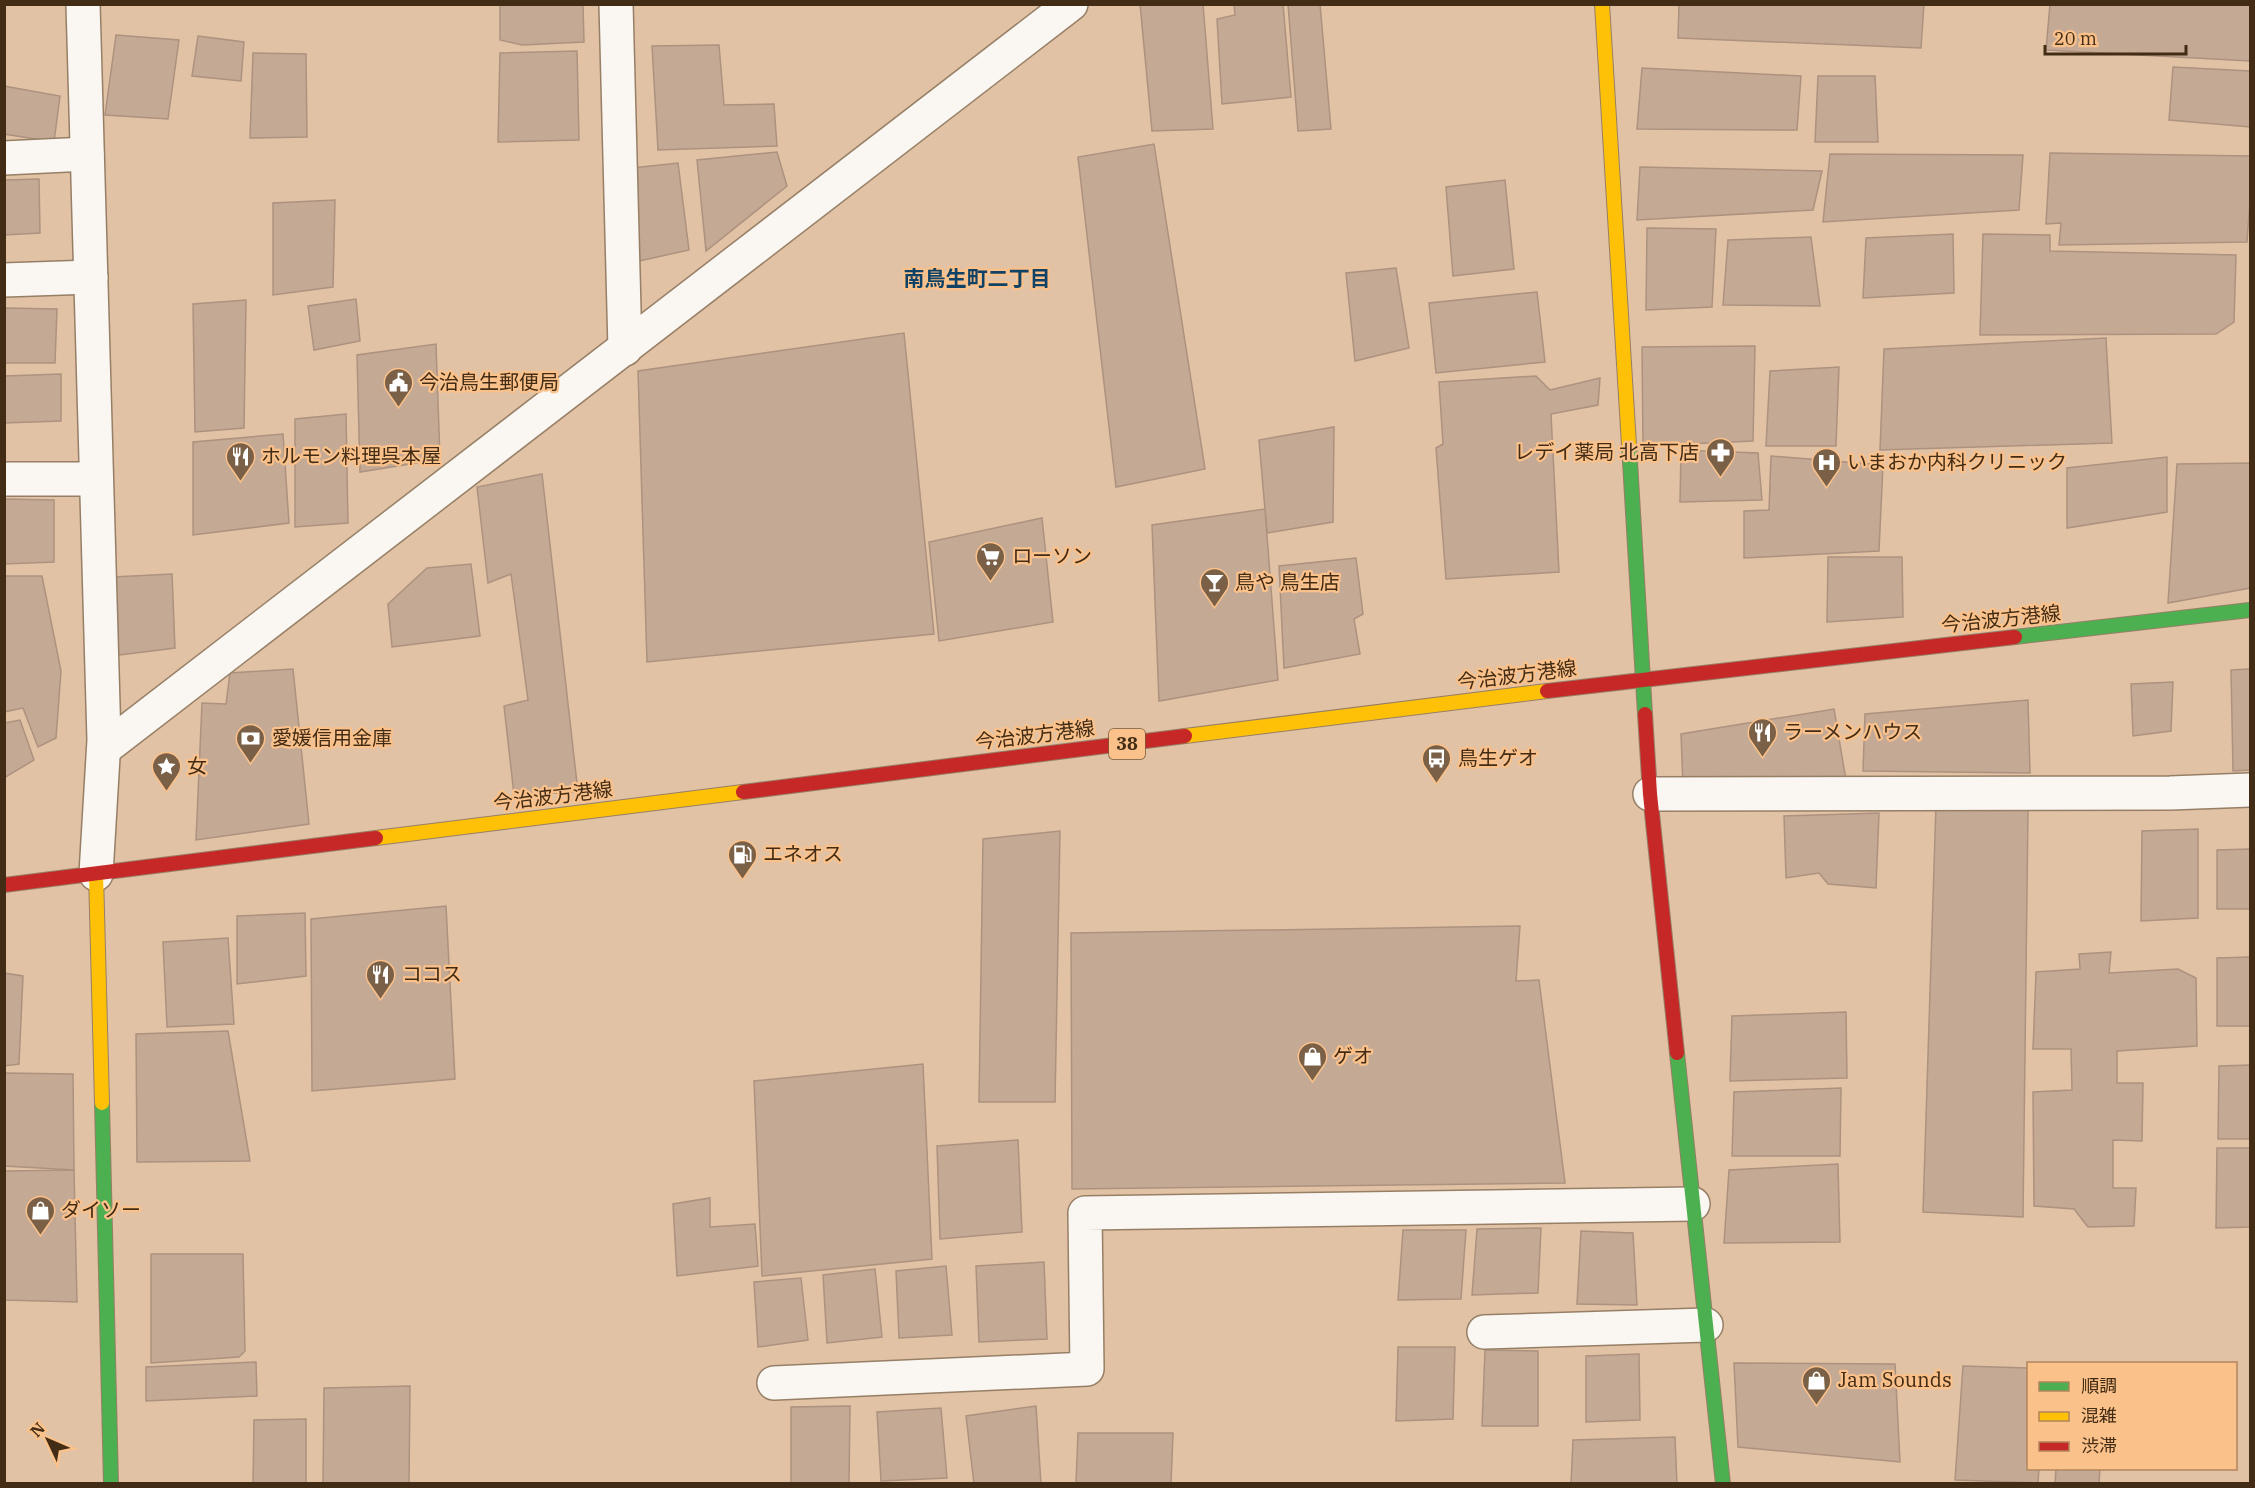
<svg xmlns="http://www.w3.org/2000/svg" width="2255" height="1488" font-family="'IBM Plex Serif','Noto Sans JP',serif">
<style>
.building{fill:#c4a995;stroke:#ad927f;stroke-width:1.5}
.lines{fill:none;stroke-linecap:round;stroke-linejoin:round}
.street-casing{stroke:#967f66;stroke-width:36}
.fast-casing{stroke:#967f66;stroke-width:16}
.slow-casing{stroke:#967f66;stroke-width:16}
.jam-casing{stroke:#967f66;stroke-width:16}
.street{stroke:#faf6f1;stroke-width:33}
.fast{stroke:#4caf50;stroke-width:14}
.slow{stroke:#ffc107;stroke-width:14}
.jam{stroke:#c62828;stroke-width:14}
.labels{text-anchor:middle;stroke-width:4.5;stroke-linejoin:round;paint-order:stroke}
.shield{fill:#fbc18a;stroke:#7a5938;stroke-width:1.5}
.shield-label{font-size:18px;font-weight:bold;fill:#422c15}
.poi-label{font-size:20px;fill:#422c15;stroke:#fbc18a;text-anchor:start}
.street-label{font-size:20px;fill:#422c15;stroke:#fbc18a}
.neighbourhood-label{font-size:21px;font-weight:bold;fill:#104266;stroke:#fbc18a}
</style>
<rect width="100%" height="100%" fill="#e1c2a4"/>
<g class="building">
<path d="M500,4H583L584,42L522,45L500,40Z"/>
<path d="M1140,4H1203L1213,129L1152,131Z"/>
<path d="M1234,4H1283L1291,97L1222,104L1217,19L1235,15Z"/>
<path d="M1288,4H1320L1331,129L1298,131Z"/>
<path d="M1679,4H1924L1921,48L1678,38Z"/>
<path d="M2050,4H2250V61L2046,50Z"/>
<path d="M116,35L179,40L168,119L105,115Z"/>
<path d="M198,36L244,42L241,81L192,76Z"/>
<path d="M719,45L724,105L774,104L777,146L658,150L652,46Z"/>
<path d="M577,51L579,140L498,142L500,53Z"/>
<path d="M253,53L306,54L307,137L250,138Z"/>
<path d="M2173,67L2250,71V127L2169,120Z"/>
<path d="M1642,68L1801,76L1797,130L1637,129Z"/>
<path d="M1818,76H1875L1878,142H1815Z"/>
<path d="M4,86L60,96L54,142L4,134Z"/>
<path d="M1154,144L1205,469L1116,487L1078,157Z"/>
<path d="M777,152L787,186L706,251L697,160Z"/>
<path d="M2050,153L2250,156V201L2247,242L2059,245L2061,223L2046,224Z"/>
<path d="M1830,154L2023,155L2019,210L1823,222Z"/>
<path d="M678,163L689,250L639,261L632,168Z"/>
<path d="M1640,167L1822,171L1813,210L1637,220Z"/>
<path d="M39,179L40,233L4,235V180Z"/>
<path d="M1505,180L1514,269L1453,276L1446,187Z"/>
<path d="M335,200L333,287L273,295V203Z"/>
<path d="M1647,228L1716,229L1712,307L1646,310Z"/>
<path d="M1953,234L1954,293L1863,298L1866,238Z"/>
<path d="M1983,234L2050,235V251L2236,255L2234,322L2216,334L1980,335Z"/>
<path d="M1811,237L1820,306L1723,305L1728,240Z"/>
<path d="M1396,268L1409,348L1355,361L1346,273Z"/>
<path d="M1537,292L1545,362L1436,373L1429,303Z"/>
<path d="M356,299L360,341L314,350L308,306Z"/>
<path d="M246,300L244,428L195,432L193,304Z"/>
<path d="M4,308L57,309L55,363H4Z"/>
<path d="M904,333L934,634L647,662L638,371Z"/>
<path d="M2106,338L2112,443L1880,450L1884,349Z"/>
<path d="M436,344L440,459L360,472L357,355Z"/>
<path d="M1755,346L1753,441L1643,446L1642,347Z"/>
<path d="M1839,367L1836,446H1766L1770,371Z"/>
<path d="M61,374V421L4,423V376Z"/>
<path d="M1536,376L1550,390L1600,378L1598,405L1551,414L1559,572L1446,579L1436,448L1443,444L1439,382Z"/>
<path d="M346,414L348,523L295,527V419Z"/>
<path d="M1334,427L1333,522L1267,533L1259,440Z"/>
<path d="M283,434L289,523L193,535V442Z"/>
<path d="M1681,450L1758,453L1762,500L1680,502Z"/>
<path d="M1771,456L1883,465L1879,551L1744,558V511L1769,510Z"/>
<path d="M2167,457V512L2067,528V468Z"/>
<path d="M2250,463V588L2168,603L2177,464Z"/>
<path d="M542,474L578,792L514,795L504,706L528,700L511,574L488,583L477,487Z"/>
<path d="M4,499L54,500V562L4,564Z"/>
<path d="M1265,509L1278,680L1159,701L1152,525Z"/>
<path d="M1042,518L1053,622L939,641L929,542Z"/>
<path d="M1828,557H1902L1903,617L1827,622Z"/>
<path d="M1356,558L1363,614L1354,619L1360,654L1284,668L1279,566Z"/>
<path d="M471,564L480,636L392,647L388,604L427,568Z"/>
<path d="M172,574L175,648L112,656L113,577Z"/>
<path d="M4,576H42L61,671L56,738L38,747L23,708L4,712Z"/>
<path d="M293,669L309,824L196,840L202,703L226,704L230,673Z"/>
<path d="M2250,669V770L2233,771L2231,670Z"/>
<path d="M2173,682L2171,731L2133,736L2131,684Z"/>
<path d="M2028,700L2030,773L1863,771L1865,714Z"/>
<path d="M1834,709L1846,780L1683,786L1681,734Z"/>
<path d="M20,720L34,760L4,778V723Z"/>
<path d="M1936,804L2028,810L2023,1217L1923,1212Z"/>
<path d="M1879,813L1876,888L1828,884L1819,873L1786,878L1784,816Z"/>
<path d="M2198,829V918L2141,921L2142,831Z"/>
<path d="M1060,831L1055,1102H979L983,839Z"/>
<path d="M2250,849V909H2217V850Z"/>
<path d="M446,906L455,1079L312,1091L311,919Z"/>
<path d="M305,913L306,976L237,984V916Z"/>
<path d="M1520,926L1516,981L1539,980L1565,1183L1072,1189L1071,933Z"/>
<path d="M228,938L234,1024L167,1027L163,942Z"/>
<path d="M2111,952L2109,973L2178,969L2196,978L2197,1046L2117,1051V1083H2143L2142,1141L2113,1140V1188H2136L2134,1226L2088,1227L2074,1209L2034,1206L2033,1092L2072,1090L2071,1049H2033L2036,972L2080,969L2079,954Z"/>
<path d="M2250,957V1026H2217V958Z"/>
<path d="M4,973L23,976L19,1064L4,1066Z"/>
<path d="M1846,1012L1847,1078L1730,1081L1732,1016Z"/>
<path d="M228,1031L250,1161L137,1162L136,1034Z"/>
<path d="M923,1064L932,1259L762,1276L754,1081Z"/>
<path d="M2250,1065V1139H2218L2219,1066Z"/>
<path d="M4,1073L73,1074L74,1170L4,1166Z"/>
<path d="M1841,1088L1840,1156H1732L1734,1092Z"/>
<path d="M1018,1140L1022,1232L940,1239L937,1146Z"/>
<path d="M2217,1148H2250V1227L2216,1228Z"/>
<path d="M1838,1164L1840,1242L1724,1243L1729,1170Z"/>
<path d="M74,1170L77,1302L4,1300V1171Z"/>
<path d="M710,1198V1227L755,1224L758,1266L677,1276L673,1204Z"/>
<path d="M1541,1228L1538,1293L1472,1295L1477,1229Z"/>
<path d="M1403,1230H1466L1461,1299L1398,1300Z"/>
<path d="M1581,1231L1633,1233L1637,1305L1577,1304Z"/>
<path d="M151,1254H243L245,1351L239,1357L151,1363Z"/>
<path d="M1044,1262L1047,1339L979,1342L976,1266Z"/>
<path d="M946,1266L952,1335L899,1338L896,1271Z"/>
<path d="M875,1269L882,1337L827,1343L823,1275Z"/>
<path d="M801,1278L808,1340L758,1347L754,1282Z"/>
<path d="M1398,1347H1455L1453,1419L1396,1421Z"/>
<path d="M1485,1350L1538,1351V1426H1482Z"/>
<path d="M1639,1354L1640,1420L1586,1422V1356Z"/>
<path d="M256,1362L257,1396L146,1401V1367Z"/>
<path d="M1734,1363L1895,1364L1900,1462L1738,1447Z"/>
<path d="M1963,1366L2028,1368V1468H2039L2038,1483L1955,1480Z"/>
<path d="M410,1386L409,1484H323L324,1388Z"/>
<path d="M850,1406L849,1483L791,1484V1407Z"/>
<path d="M1036,1406L1041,1484H974L966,1416Z"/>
<path d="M941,1408L947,1478L881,1481L877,1412Z"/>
<path d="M306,1419V1484H253L254,1420Z"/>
<path d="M1078,1433H1173L1171,1484H1076Z"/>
<path d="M1675,1437L1677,1484H1571L1573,1440Z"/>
<path d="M2056,1468H2100L2099,1484H2055Z"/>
</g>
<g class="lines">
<defs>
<g id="street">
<path d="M83,4L104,740L96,874"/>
<path d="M616,4L625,349"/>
<path d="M4,158L87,154"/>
<path d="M4,280L91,277"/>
<path d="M4,479H96"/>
<path d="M104,749L1071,4"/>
<path d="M1650,794L2170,793L2250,790"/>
<path d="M1484,1332L1706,1325"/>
<path d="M774,1383L1087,1369L1085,1213L1693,1204"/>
</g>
<g id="fast">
<path d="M1629,445L1645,714"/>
<path d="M2015,637L2250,610"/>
<path d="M1677,1053L1723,1484"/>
<path d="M102,1103L111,1484"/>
</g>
<g id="slow">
<path d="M1602,4L1629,445"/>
<path d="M1185,736L1547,691"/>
<path d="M376,838L743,792"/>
<path d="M96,874L102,1103"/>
</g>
<g id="jam">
<path d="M1547,691L2015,637"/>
<path d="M1645,714L1650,794L1677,1053"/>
<path d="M743,792L1185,736"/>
<path d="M4,885L376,838"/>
</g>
</defs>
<use href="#street" class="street-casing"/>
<use href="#fast" class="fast-casing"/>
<use href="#slow" class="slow-casing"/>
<use href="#jam" class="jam-casing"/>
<use href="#street" class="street"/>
<use href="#fast" class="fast"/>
<use href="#slow" class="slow"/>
<use href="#jam" class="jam"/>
</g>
<defs>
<symbol id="civic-pin" viewBox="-11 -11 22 30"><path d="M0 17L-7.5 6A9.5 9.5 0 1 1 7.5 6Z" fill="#7a6047" stroke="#fbc18a"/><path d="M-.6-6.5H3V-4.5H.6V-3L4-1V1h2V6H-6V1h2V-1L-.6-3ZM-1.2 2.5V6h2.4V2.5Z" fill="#fff"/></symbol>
<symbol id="pharmacy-pin" viewBox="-11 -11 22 30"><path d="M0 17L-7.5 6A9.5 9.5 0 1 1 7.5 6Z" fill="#7a6047" stroke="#fbc18a"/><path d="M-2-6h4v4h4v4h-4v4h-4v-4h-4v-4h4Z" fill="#fff"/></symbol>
<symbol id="restaurant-pin" viewBox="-11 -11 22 30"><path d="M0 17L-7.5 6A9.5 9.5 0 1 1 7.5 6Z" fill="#7a6047" stroke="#fbc18a"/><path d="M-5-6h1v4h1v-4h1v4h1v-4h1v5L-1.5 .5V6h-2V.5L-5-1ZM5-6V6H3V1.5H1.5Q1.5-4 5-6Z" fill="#fff"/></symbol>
<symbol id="hospital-pin" viewBox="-11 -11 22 30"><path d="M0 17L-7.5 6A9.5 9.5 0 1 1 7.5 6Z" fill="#7a6047" stroke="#fbc18a"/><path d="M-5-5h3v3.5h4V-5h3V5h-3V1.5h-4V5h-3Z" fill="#fff"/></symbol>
<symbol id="supermarket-pin" viewBox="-11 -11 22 30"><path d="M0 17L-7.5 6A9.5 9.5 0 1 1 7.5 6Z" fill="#7a6047" stroke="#fbc18a"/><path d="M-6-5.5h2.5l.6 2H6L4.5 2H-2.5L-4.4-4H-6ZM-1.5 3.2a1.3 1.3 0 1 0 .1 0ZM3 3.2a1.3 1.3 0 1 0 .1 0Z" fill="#fff"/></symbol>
<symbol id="bar-pin" viewBox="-11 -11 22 30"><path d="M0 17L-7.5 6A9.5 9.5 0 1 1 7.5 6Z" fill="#7a6047" stroke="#fbc18a"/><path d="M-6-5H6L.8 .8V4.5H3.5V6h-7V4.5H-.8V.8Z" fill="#fff"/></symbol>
<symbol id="bank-pin" viewBox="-11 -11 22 30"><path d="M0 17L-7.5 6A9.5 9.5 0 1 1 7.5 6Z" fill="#7a6047" stroke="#fbc18a"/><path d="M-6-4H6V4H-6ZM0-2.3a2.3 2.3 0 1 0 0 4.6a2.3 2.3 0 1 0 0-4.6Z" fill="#fff"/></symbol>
<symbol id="bus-pin" viewBox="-11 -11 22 30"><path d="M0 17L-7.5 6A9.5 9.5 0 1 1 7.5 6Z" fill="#7a6047" stroke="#fbc18a"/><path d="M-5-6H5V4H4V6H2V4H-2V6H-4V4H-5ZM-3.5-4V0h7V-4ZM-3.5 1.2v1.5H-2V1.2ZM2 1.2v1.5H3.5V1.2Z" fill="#fff"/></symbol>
<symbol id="sight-pin" viewBox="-11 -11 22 30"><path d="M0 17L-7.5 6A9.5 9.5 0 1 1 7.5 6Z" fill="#7a6047" stroke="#fbc18a"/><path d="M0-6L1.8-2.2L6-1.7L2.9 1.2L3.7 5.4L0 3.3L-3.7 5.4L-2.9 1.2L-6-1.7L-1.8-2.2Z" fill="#fff"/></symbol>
<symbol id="fuel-pin" viewBox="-11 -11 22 30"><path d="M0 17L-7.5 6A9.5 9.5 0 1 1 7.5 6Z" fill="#7a6047" stroke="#fbc18a"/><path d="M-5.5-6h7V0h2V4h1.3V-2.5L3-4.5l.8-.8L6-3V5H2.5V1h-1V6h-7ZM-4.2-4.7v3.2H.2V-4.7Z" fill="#fff"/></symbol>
<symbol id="shop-pin" viewBox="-11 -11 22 30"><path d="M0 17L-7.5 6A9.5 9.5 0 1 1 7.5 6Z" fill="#7a6047" stroke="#fbc18a"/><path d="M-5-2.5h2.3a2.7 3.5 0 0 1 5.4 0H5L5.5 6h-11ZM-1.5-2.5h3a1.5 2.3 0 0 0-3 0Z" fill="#fff"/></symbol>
</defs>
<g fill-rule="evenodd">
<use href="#civic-pin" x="382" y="366" width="33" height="45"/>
<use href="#pharmacy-pin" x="1704" y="436" width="33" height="45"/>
<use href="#restaurant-pin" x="224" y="440" width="33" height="45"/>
<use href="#hospital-pin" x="1810" y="446" width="33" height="45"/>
<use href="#supermarket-pin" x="974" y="540" width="33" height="45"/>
<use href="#bar-pin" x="1198" y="566" width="33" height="45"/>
<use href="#restaurant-pin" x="1746" y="716" width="33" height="45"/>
<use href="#bank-pin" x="234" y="722" width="33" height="45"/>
<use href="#bus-pin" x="1420" y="742" width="33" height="45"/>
<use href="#sight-pin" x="150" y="750" width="33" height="45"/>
<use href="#fuel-pin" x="726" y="838" width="33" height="45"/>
<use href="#restaurant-pin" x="364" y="958" width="33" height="45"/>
<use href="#shop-pin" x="1296" y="1040" width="33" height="45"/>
<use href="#shop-pin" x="24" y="1194" width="33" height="45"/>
<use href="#shop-pin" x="1800" y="1364" width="33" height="45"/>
</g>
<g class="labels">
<rect class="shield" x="1109" y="729" width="36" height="30" rx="4.5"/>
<g class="shield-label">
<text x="1127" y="750">38</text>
</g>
<g class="poi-label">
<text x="419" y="389">今治鳥生郵便局</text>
<text x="1699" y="459" text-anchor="end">レデイ薬局 北高下店</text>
<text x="261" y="463">ホルモン料理呉本屋</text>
<text x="1847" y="469">いまおか内科クリニック</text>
<text x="1012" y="563">ローソン</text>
<text x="1235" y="589">鳥や 鳥生店</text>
<text x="1783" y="739">ラーメンハウス</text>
<text x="272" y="745">愛媛信用金庫</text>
<text x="1458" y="765">鳥生ゲオ</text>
<text x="187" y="773">女</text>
<text x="763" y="861">エネオス</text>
<text x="402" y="981">ココス</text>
<text x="1333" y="1063">ゲオ</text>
<text x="61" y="1217">ダイソー</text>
<text x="1838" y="1387">Jam Sounds</text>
</g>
<g class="street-label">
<text transform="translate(2001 619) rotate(-6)" y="7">今治波方港線</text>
<text transform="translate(1517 675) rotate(-7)" y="7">今治波方港線</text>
<text transform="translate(1035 735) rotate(-7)" y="7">今治波方港線</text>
<text transform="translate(553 796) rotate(-7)" y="7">今治波方港線</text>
</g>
<g class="neighbourhood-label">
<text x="977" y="286">南鳥生町二丁目</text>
</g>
</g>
<rect width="2255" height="1488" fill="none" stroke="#422c15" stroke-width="12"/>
<rect x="2027" y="1362" width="210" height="108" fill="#fbc18a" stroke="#b1855b" stroke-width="1.5"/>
<rect x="2039" y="1382" width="30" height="9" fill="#4caf50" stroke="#b1855b" stroke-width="1.5"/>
<text x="2081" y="1392" font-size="18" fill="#422c15">順調</text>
<rect x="2039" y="1412" width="30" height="9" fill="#ffc107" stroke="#b1855b" stroke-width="1.5"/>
<text x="2081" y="1422" font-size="18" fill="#422c15">混雑</text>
<rect x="2039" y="1442" width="30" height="9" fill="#c62828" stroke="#b1855b" stroke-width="1.5"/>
<text x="2081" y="1452" font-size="18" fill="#422c15">渋滞</text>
<g transform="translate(48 1440) rotate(314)" stroke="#fbc18a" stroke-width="4.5" paint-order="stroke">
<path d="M0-4.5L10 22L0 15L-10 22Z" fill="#422c15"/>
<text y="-9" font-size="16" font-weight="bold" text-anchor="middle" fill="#422c15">N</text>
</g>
<path d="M2045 45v9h141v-9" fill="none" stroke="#422c15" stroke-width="3"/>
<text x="2054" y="45" font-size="18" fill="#422c15" stroke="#fbc18a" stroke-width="4.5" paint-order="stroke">20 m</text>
</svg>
